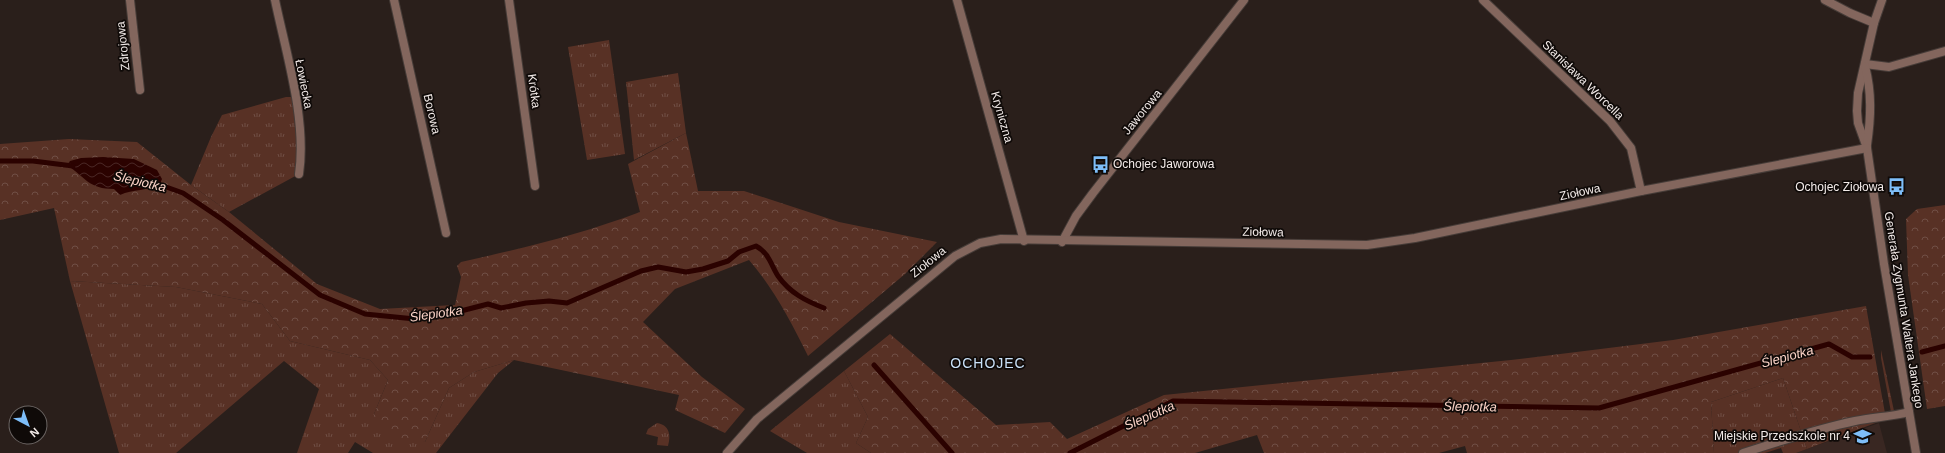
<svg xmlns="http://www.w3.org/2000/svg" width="1945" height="453" font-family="Helvetica,sans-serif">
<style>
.built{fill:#392722}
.grass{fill:url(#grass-tufts)}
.forest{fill:url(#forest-crowns)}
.water{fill:url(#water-waves)}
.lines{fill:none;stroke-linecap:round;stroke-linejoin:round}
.stream{stroke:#2b0200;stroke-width:5}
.service-casing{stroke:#463c38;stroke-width:10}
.minor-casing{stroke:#463c38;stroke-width:10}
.tertiary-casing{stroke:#463c38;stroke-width:10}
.service{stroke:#83665d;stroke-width:8}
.minor{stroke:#83665d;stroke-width:8}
.tertiary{stroke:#83665d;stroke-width:8}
.labels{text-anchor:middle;stroke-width:3.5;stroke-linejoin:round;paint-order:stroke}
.street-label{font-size:12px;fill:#f3ebe9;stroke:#0f0a08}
.poi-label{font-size:12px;fill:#f3ebe9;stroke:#0f0a08;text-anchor:end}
.water-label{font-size:13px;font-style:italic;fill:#fbd3c7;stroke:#0f0a08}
.quarter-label{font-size:14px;letter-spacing:1px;fill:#cae1f8;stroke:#0f0a08}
</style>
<defs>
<pattern id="grass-tufts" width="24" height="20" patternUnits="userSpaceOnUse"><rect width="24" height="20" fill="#583125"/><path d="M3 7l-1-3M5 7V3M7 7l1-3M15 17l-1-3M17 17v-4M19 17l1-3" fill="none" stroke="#704f45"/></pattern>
<pattern id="forest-crowns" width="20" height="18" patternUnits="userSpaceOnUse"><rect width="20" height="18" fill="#583125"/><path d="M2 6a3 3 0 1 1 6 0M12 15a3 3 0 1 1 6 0" fill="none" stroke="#704f45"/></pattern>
<pattern id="water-waves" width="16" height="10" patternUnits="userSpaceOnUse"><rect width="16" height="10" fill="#2b0200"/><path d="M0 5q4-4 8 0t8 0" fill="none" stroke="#4a2725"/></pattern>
</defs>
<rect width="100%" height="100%" fill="#2a1f1b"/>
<path class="built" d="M1879,423L1887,453H1796Z"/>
<g class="grass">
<path d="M609,40L625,154L587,160L568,47Z"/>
<path d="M678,73L686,133L634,160L626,82Z"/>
<path d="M286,97H295L299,174L229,212L191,185L211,137L222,115Z"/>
<path d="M70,281L176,287L262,304L290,341L370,360L388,380L374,414L425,442L449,388L474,372L514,360L498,373L436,453H373L355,442L348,453H297L319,389L284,361L176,453H119Z"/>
<path d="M1881,350L1894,411L1891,412L1881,358Z"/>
<path d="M844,371L868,417L856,443L871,453H807L770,431Z"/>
<path d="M1783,378L1807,449L1796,453H1783L1781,448L1765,453H1714L1711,402Z"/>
<path d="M657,423C670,425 671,436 668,446L657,445L658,437L646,434L648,429Z"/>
</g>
<g class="forest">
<path d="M686,133L698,191H744L839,222L937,242L905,274L808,356C791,322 774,289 749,260L675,289L643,322L702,377L745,409L725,433L675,410L679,395L514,360L474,372L449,388L425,442L390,437L374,414L388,380L370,360L290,341L262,304L176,287L70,281L54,208L0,220V144L69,139L137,142L191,185L229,212L317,284L380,309L455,305L461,277L457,266L461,262C524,248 579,235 640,212L628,164Z"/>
<path d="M1945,205V406L1927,409L1908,275L1906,219L1917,209Z"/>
<path d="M1866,306L1886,419L1807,449L1783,378L1711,402L1714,453H1467L1465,446L1439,453H1264L1257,435L1195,453H871L856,443L868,417L844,371L890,334L996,425L1050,422L1067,439L1164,395L1511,360L1673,340Z"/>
</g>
<path class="water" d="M103,157L134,159L157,170L162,179L160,184C148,191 133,189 120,195L114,189C89,189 86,178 67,165L70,161L81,158Z"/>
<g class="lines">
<g class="stream">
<path d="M0,161H33L73,166"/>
<path d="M155,183L183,193L223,220L320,295L365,314L415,319L457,312L488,304L501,308L526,303L549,301L567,303L641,271L658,267L686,272L703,269L728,261L739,252L756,246C769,253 771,265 778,276C790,293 806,301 824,308"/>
<path d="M1922,352L1945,346"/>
<path d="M874,365L952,453"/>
<path d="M1070,453L1173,401L1599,408L1829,344L1852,357H1870"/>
</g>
<defs>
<g id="service">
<path d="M1865,64L1889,67L1945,51"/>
<path d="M1743,453C1780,441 1817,429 1855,421C1873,417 1891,417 1909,412"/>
</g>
<g id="minor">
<path d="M130,0L140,90"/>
<path d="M275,0C286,53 307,120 299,174"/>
<path d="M394,0L446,233"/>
<path d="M509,0L535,186"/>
<path d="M957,0L1024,241"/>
<path d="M1483,0L1610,121L1631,148L1641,191"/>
<path d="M1062,242L1076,216L1093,193L1244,0"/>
</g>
<g id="tertiary">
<path d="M1825,0L1850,13L1874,23"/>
<path d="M1882,0L1874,23L1858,93L1857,111L1858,123L1867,148L1884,264L1916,453"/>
<path d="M1865,66C1872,93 1871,117 1867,145"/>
<path d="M727,453L757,419L955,256L980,243L1001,239L1367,245L1415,238L1641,191L1867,148"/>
</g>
</defs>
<use href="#service" class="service-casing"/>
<use href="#minor" class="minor-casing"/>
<use href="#tertiary" class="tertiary-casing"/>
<use href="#service" class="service"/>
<use href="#minor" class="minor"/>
<use href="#tertiary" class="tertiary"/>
</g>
<defs>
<symbol id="bus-bare" viewBox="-9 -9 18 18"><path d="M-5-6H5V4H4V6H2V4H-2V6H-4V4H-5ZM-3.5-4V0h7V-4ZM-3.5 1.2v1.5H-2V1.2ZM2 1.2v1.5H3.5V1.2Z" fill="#7ebef9" stroke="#0f0a08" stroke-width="2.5" paint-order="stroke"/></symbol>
<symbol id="school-bare" viewBox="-9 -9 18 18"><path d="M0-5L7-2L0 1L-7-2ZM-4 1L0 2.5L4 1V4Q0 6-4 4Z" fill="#7ebef9" stroke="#0f0a08" stroke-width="2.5" paint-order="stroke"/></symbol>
</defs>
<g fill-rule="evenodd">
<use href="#bus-bare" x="1088" y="152" width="25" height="25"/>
<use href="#bus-bare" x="1884" y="174" width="25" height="25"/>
<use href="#school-bare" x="1850" y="424" width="25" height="25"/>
</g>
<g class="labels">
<g class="street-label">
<text transform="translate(123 46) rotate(-96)" y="4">Zdrojowa</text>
<text transform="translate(1583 80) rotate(44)" y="4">Stanisława Worcella</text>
<text transform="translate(304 84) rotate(79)" y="4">Łowiecka</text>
<text transform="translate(534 91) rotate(82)" y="4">Krótka</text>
<text transform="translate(1142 112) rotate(-51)" y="4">Jaworowa</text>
<text transform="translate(432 114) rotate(77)" y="4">Borowa</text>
<text transform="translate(1002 117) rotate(74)" y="4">Kryniczna</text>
<text transform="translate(1580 192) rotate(-12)" y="4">Ziołowa</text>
<text transform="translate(1263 232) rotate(1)" y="4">Ziołowa</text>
<text transform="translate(928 262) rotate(-39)" y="4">Ziołowa</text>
<text transform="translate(1904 310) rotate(81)" y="4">Generała Zygmunta Waltera Jankego</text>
</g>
<g class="poi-label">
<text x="1113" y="168" text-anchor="start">Ochojec Jaworowa</text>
<text x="1884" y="191">Ochojec Ziołowa</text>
<text x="1850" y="440">Miejskie Przedszkole nr 4</text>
</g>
<g class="water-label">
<text transform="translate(140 181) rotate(13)" y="5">Ślepiotka</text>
<text transform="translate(436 313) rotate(-8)" y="5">Ślepiotka</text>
<text transform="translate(1787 356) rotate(-15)" y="5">Ślepiotka</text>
<text transform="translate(1470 406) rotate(1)" y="5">Ślepiotka</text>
<text transform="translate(1149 415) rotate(-24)" y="5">Ślepiotka</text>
</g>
<g class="quarter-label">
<text x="988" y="368">OCHOJEC</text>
</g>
</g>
<g transform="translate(28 425) rotate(139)"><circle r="19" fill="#0f0a08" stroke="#6a6462"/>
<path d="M0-3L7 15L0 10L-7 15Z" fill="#7ebef9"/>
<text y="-6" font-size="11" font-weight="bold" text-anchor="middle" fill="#f3ebe9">N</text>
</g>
</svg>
